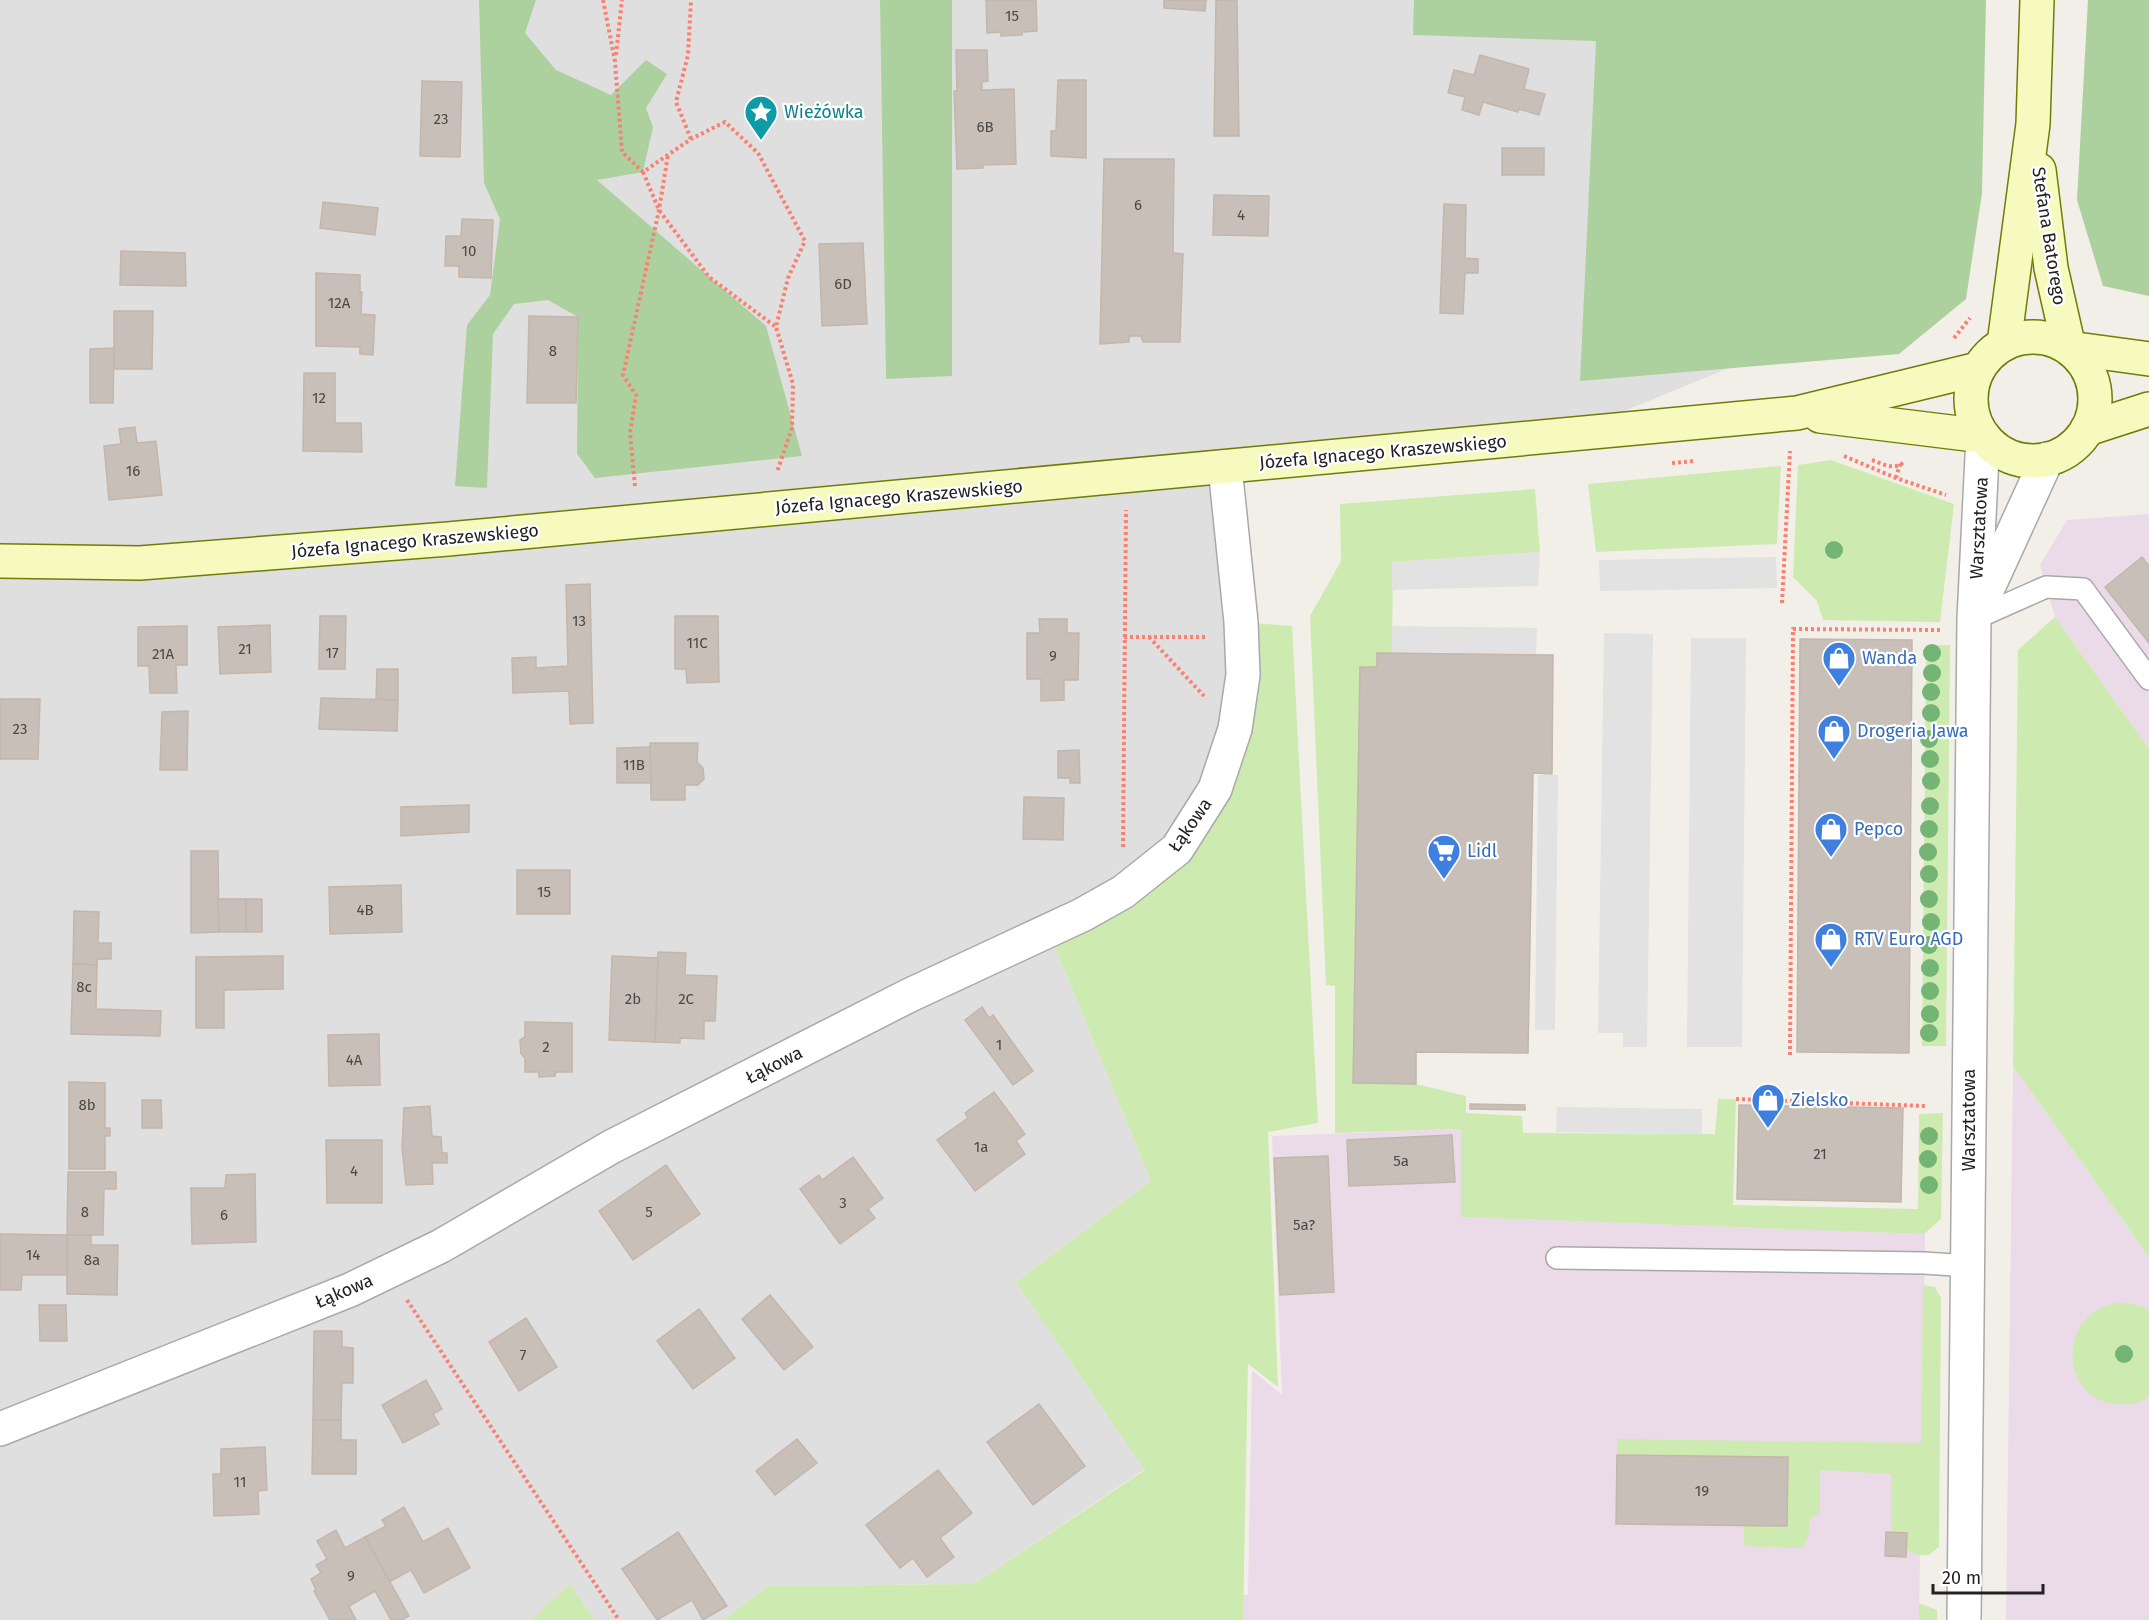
<svg xmlns="http://www.w3.org/2000/svg" width="2149" height="1620" font-family="'Fira Sans',sans-serif">
<style>
.residential{fill:#e0dfdf}
.industrial{fill:#ebdbe8}
.grass{fill:#cdebb0}
.forest{fill:#add19e}
.parking{fill:#e2e2e2}
.building{fill:#c7bfb8;stroke:#c4b6ab;stroke-width:1.5}
.lines{fill:none;stroke-linecap:round;stroke-linejoin:round}
.lane-casing{stroke:#a9a9a9;stroke-width:24}
.street-casing{stroke:#a9a9a9;stroke-width:36}
.secondary-casing{stroke:#707d05;stroke-width:36}
.path{stroke:#fa8072;stroke-width:4;stroke-dasharray:3 3;stroke-linecap:butt}
.lane{stroke:#fff;stroke-width:21}
.street{stroke:#fff;stroke-width:33}
.secondary{stroke:#f7fabf;stroke-width:33}
.tree{fill:#74b475}
.labels{text-anchor:middle;stroke-width:4.5;stroke-linejoin:round;paint-order:stroke}
.number-label{font-size:15px;fill:#4b4948}
.culture-label{font-size:18px;fill:#0d838f;stroke:#fff;text-anchor:start}
.street-label{font-size:18px;fill:#222;stroke:#fff}
.shop-label{font-size:18px;fill:#366cbe;stroke:#fff;text-anchor:start}
</style>
<rect width="100%" height="100%" fill="#f2efe9"/>
<path class="residential" d="M0,0H1979L1772,350L1569,434L1225,466L1243,675L1177,849L1048,930L1151,1181L1016,1282L1145,1469L974,1584L768,1586L723,1620H595L570,1585L531,1620H0Z"/>
<g class="industrial">
<path d="M2149,514V749L2055,617L2040,565L2067,520Z"/>
<path d="M2013,1066L2149,1257V1620H2006Z"/>
<path d="M1461,1129L1462,1217L1925,1234L1919,1620H772L893,1587L1248,1595L1252,1370L1282,1395L1272,1136Z"/>
</g>
<g class="grass">
<path d="M1831,460L1954,504L1940,622L1823,620L1817,601L1793,577L1798,465Z"/>
<path d="M1781,466L1777,544L1596,552L1588,484Z"/>
<path d="M1535,489L1540,552L1393,562L1392,653H1377V667L1360,668L1353,1083L1416,1084L1466,1096V1113L1522,1116L1523,1133L1715,1134L1718,1099H1736L1733,1205L1918,1209L1919,1114L1943,1113L1941,1219L1924,1234L1461,1217V1129L1335,1133V986L1326,985L1310,616L1341,561L1340,504Z"/>
<path d="M2055,617L2149,749V1257L2013,1066L2018,650Z"/>
<path d="M1241,622L1292,626L1318,1123L1268,1132L1278,1387L1248,1364L1243,1620H723L768,1586L974,1584L1145,1470L1016,1282L1151,1181L1048,930L1123,892L1215,789Z"/>
<path d="M1926,645H1950L1946,1046H1922Z"/>
<path d="M1923,1285L1935,1287L1941,1298L1939,1547L1929,1555H1920L1907,1551V1533L1891,1532V1474L1820,1470V1512L1810,1519L1808,1538L1802,1548L1744,1546V1526H1787L1788,1457L1617,1455V1439L1921,1443Z"/>
<path d="M2126,1303L2142,1306L2149,1311V1397C2140,1404 2129,1405 2118,1404C2063,1402 2056,1322 2108,1305C2114,1303 2120,1303 2126,1303Z"/>
<path d="M570,1584L595,1620H531Z"/>
<path d="M1919,1603L1937,1610V1620H1919Z"/>
</g>
<g class="forest">
<path d="M479,0H536L525,33L556,70L611,95L646,60L667,74L646,108L653,127L643,172L597,180L766,326L802,456L595,478L577,454L578,317L548,300L514,304L493,334L487,488L455,486L467,325L490,295L500,219L484,183Z"/>
<path d="M880,0H952V376L886,379Z"/>
<path d="M1414,0H1986L1982,193L1966,299L1899,354L1580,381L1596,41L1413,35Z"/>
<path d="M2088,0H2149V296L2103,286L2077,200Z"/>
</g>
<g class="parking">
<path d="M1540,552L1538,586L1392,590V562Z"/>
<path d="M1776,557L1777,588L1600,591L1599,560Z"/>
<path d="M1392,626L1537,628L1536,655L1392,653Z"/>
<path d="M1604,633L1653,634L1647,1047H1623V1033H1598Z"/>
<path d="M1691,638H1746L1742,1047H1687Z"/>
<path d="M1538,775H1558L1555,1030H1535Z"/>
<path d="M1557,1107L1702,1109V1134L1556,1132Z"/>
</g>
<g class="building">
<path d="M986,0H1036L1037,31L1022,32V35L1001,36V32L987,33Z"/>
<path d="M1164,0H1206L1205,11L1164,8Z"/>
<path d="M1216,0H1237L1239,136H1214Z"/>
<path d="M956,50H987L988,81L982,82V90L1014,89L1016,164L983,165V168L957,169L954,91H957Z"/>
<path d="M1480,55L1529,69L1524,89L1545,94L1539,115L1519,109L1518,112L1483,102L1479,115L1462,110L1465,97L1448,93L1454,70L1474,75Z"/>
<path d="M1058,80H1086V158L1051,156V131H1056Z"/>
<path d="M422,81L462,82L460,157L420,156Z"/>
<rect x="1502" y="148" width="42" height="27"/>
<path d="M1104,159H1174L1173,253L1183,254L1180,342H1143L1141,336H1129V342L1100,344Z"/>
<path d="M1214,195L1269,196L1268,236L1213,235Z"/>
<path d="M323,202L378,208L375,235L320,228Z"/>
<path d="M1444,204L1466,205L1465,258L1478,259V273H1465L1463,314L1440,313Z"/>
<path d="M462,219L493,220L491,278L459,277V266H445L446,236H461Z"/>
<path d="M863,243L867,324L822,326L819,244Z"/>
<path d="M121,251L185,253L186,286L120,285Z"/>
<path d="M316,273L360,275V292H362L361,314L375,315L373,355L360,354V347L316,346Z"/>
<path d="M114,311H153L152,369H114Z"/>
<path d="M529,316L578,317L576,403H527Z"/>
<path d="M114,348L113,403H90V349Z"/>
<path d="M304,373H335V423H361L362,452L303,451Z"/>
<path d="M135,427L137,443L156,441L162,495L109,500L104,446L121,444L119,429Z"/>
<path d="M2142,557L2149,566V643L2105,587Z"/>
<path d="M590,584L593,723L570,724L569,691L513,693L512,658L536,657V668L568,666L566,585Z"/>
<path d="M320,616H346L345,669H319Z"/>
<path d="M675,616H718L719,682L687,683L686,669H675Z"/>
<path d="M1039,619H1067V633H1079L1078,680H1064V700L1041,701V679H1027V633H1040Z"/>
<path d="M270,625L271,672L220,674L218,627Z"/>
<path d="M187,626V665H176L177,693H150L149,666H138V627Z"/>
<path d="M1800,639L1912,640L1909,1053L1797,1052Z"/>
<path d="M1377,653L1553,655L1552,774L1533,773L1528,1053L1416,1052V1084L1353,1083L1360,667H1377Z"/>
<path d="M377,669H398V700L376,699Z"/>
<path d="M321,698L398,700L397,731L319,729Z"/>
<path d="M0,699H40L38,759H0Z"/>
<path d="M188,711L187,770H160L162,712Z"/>
<path d="M650,743H698L697,762L703,768L704,779L698,785H685V800H651Z"/>
<path d="M650,747L651,783H617V748Z"/>
<path d="M1079,750L1080,783H1070V778H1058V751Z"/>
<path d="M1024,797L1064,798L1063,840L1023,839Z"/>
<path d="M469,805V832L401,836V807Z"/>
<path d="M191,851H218L219,932L191,933Z"/>
<rect x="517" y="870" width="53" height="44"/>
<path d="M401,885L402,932L330,934L329,887Z"/>
<path d="M218,899H246V932H219Z"/>
<rect x="246" y="899" width="16" height="33"/>
<path d="M74,911L99,912L98,943H111V959H97V965L73,964Z"/>
<path d="M658,952L686,953L685,975L717,976L715,1021H704V1039L680,1038V1043L655,1042Z"/>
<path d="M283,956V989L224,990V1028H196V957Z"/>
<path d="M612,956L658,958L655,1042L609,1040Z"/>
<path d="M73,964L97,965L96,1009L161,1011L160,1036L71,1034Z"/>
<path d="M982,1007L989,1018L993,1015L1033,1071L1013,1085L965,1020Z"/>
<path d="M525,1022L572,1023V1072H556L555,1076L539,1077V1072H525V1058L521,1054L520,1040L525,1037Z"/>
<path d="M379,1034L380,1085L329,1086L328,1035Z"/>
<path d="M69,1082L105,1083V1128H110V1136H105V1169H69Z"/>
<path d="M994,1092L1025,1134L1016,1141L1025,1154L975,1191L937,1140L968,1118L965,1113Z"/>
<path d="M142,1100H161L162,1128H142Z"/>
<path d="M1470,1104L1525,1105V1110L1470,1109Z"/>
<path d="M1739,1105L1903,1108L1901,1202L1737,1199Z"/>
<path d="M430,1106L432,1136L441,1137L442,1153H447V1163H432L433,1184L406,1185L402,1147L404,1108Z"/>
<path d="M1452,1135L1455,1182L1349,1186L1347,1140Z"/>
<path d="M326,1140H382V1203H327Z"/>
<path d="M1328,1156L1334,1292L1280,1295L1274,1158Z"/>
<path d="M853,1157L883,1198L868,1209L875,1218L840,1244L800,1189L819,1175L822,1180Z"/>
<path d="M666,1165L700,1214L633,1260L599,1211Z"/>
<path d="M68,1172H116V1189H104L103,1235H67Z"/>
<path d="M255,1174L256,1242L192,1244L191,1188H225L226,1175Z"/>
<path d="M0,1234L67,1235V1275H22L21,1290H0Z"/>
<path d="M67,1235H91V1245H118L117,1295L67,1294Z"/>
<path d="M770,1295L813,1347L784,1370L742,1319Z"/>
<path d="M39,1305H66L67,1341H40Z"/>
<path d="M699,1309L735,1358L693,1389L657,1341Z"/>
<path d="M526,1318L557,1367L519,1391L489,1342Z"/>
<path d="M314,1331H342V1347L353,1348V1383H342L341,1420H313Z"/>
<path d="M426,1380L442,1409L433,1414L439,1424L403,1443L382,1405Z"/>
<path d="M1039,1404L1085,1466L1033,1505L987,1442Z"/>
<path d="M313,1420H341V1440H356V1474H312Z"/>
<path d="M797,1439L817,1463L775,1495L756,1471Z"/>
<path d="M265,1447L267,1490L258,1491L259,1514L214,1516L213,1474H221V1449Z"/>
<path d="M1617,1455L1788,1457L1787,1526L1616,1524Z"/>
<path d="M938,1470L972,1513L940,1538L954,1557L927,1577L913,1558L900,1568L866,1525Z"/>
<path d="M404,1507L423,1542L448,1528L470,1568L424,1593L411,1570L389,1582L365,1537L386,1526L382,1520Z"/>
<path d="M336,1530L345,1548L365,1537L409,1616L402,1620H391L375,1591L349,1606L356,1620H330L314,1591L316,1590L311,1579L321,1573L316,1565L327,1559L317,1541Z"/>
<path d="M678,1532L727,1606L703,1620L692,1600L657,1620L622,1569Z"/>
<path d="M1886,1532L1907,1533L1906,1557L1885,1556Z"/>
</g>
<g class="lines">
<defs>
<g id="lane">
<path d="M1974,619L2046,587L2083,589L2149,679"/>
<path d="M1557,1258L1924,1263L1969,1266"/>
</g>
<g id="street">
<path d="M1982,601L2047,459"/>
<path d="M0,1429L350,1290L441,1246L611,1147L910,995L1082,915L1123,892L1177,849L1215,789L1235,729L1243,675L1241,622L1225,467"/>
<path d="M1964,1620L1974,619L1983,436"/>
</g>
<g id="secondary">
<path d="M2039,170L2051,268L2069,348"/>
<circle cx="2033" cy="399" r="62"/>
<path d="M2004,344L2033,124L2037,0"/>
<path d="M2069,348L2149,359"/>
<path d="M1820,416L1983,436"/>
<path d="M2087,429L2149,409"/>
<path d="M0,561L140,563L448,539L1797,413L1978,369"/>
</g>
</defs>
<use href="#lane" class="lane-casing"/>
<use href="#street" class="street-casing"/>
<use href="#secondary" class="secondary-casing"/>
<g class="path">
<path d="M603,0L615,61L622,152L643,172L691,139L725,122L758,153L805,241L788,278L776,327L793,384L792,428L777,472"/>
<path d="M616,55L622,0"/>
<path d="M691,139L676,102L688,55L691,0"/>
<path d="M643,172L659,210L709,277L776,327"/>
<path d="M1954,338L1970,318"/>
<path d="M1844,456L1896,478L1946,495"/>
<path d="M1872,460C1883,464 1894,471 1904,462"/>
<path d="M1672,463L1694,461"/>
<path d="M1896,478L1900,464"/>
<path d="M635,486L630,433L636,395L623,375L659,210L668,155"/>
<path d="M1782,603L1790,451"/>
<path d="M1124,637H1207"/>
<path d="M1149,637L1204,696"/>
<path d="M1123,847L1126,510"/>
<path d="M1790,1055L1793,629L1940,630"/>
<path d="M1736,1099L1926,1106"/>
<path d="M407,1300L619,1620"/>
</g>
<use href="#lane" class="lane"/>
<use href="#street" class="street"/>
<use href="#secondary" class="secondary"/>
</g>
<g class="tree">
<circle cx="1834" cy="550" r="9"/>
<circle cx="1932" cy="653" r="9"/>
<circle cx="1932" cy="673" r="9"/>
<circle cx="1931" cy="692" r="9"/>
<circle cx="1931" cy="713" r="9"/>
<circle cx="1929" cy="739" r="9"/>
<circle cx="1930" cy="759" r="9"/>
<circle cx="1931" cy="781" r="9"/>
<circle cx="1930" cy="806" r="9"/>
<circle cx="1929" cy="829" r="9"/>
<circle cx="1928" cy="852" r="9"/>
<circle cx="1929" cy="874" r="9"/>
<circle cx="1929" cy="899" r="9"/>
<circle cx="1931" cy="922" r="9"/>
<circle cx="1929" cy="945" r="9"/>
<circle cx="1930" cy="968" r="9"/>
<circle cx="1930" cy="991" r="9"/>
<circle cx="1930" cy="1014" r="9"/>
<circle cx="1929" cy="1033" r="9"/>
<circle cx="1929" cy="1136" r="9"/>
<circle cx="1928" cy="1159" r="9"/>
<circle cx="1929" cy="1185" r="9"/>
<circle cx="2124" cy="1354" r="9"/>
</g>
<defs>
<symbol id="sight-pin" viewBox="-11 -11 22 30"><path d="M0 17L-7.5 6A9.5 9.5 0 1 1 7.5 6Z" fill="#0f9aa8" stroke="#fff"/><path d="M0-6L1.8-2.2L6-1.7L2.9 1.2L3.7 5.4L0 3.3L-3.7 5.4L-2.9 1.2L-6-1.7L-1.8-2.2Z" fill="#fff"/></symbol>
<symbol id="shop-pin" viewBox="-11 -11 22 30"><path d="M0 17L-7.5 6A9.5 9.5 0 1 1 7.5 6Z" fill="#3f7fe0" stroke="#fff"/><path d="M-5-2.5h2.3a2.7 3.5 0 0 1 5.4 0H5L5.5 6h-11ZM-1.5-2.5h3a1.5 2.3 0 0 0-3 0Z" fill="#fff"/></symbol>
<symbol id="supermarket-pin" viewBox="-11 -11 22 30"><path d="M0 17L-7.5 6A9.5 9.5 0 1 1 7.5 6Z" fill="#3f7fe0" stroke="#fff"/><path d="M-6-5.5h2.5l.6 2H6L4.5 2H-2.5L-4.4-4H-6ZM-1.5 3.2a1.3 1.3 0 1 0 .1 0ZM3 3.2a1.3 1.3 0 1 0 .1 0Z" fill="#fff"/></symbol>
</defs>
<g fill-rule="evenodd">
<use href="#sight-pin" x="742" y="93" width="38" height="52"/>
<use href="#shop-pin" x="1820" y="639" width="38" height="52"/>
<use href="#shop-pin" x="1815" y="712" width="38" height="52"/>
<use href="#shop-pin" x="1812" y="810" width="38" height="52"/>
<use href="#supermarket-pin" x="1425" y="832" width="38" height="52"/>
<use href="#shop-pin" x="1812" y="920" width="38" height="52"/>
<use href="#shop-pin" x="1749" y="1081" width="38" height="52"/>
</g>
<g class="labels">
<g class="number-label">
<text x="1012" y="21">15</text>
<text x="441" y="124">23</text>
<text x="985" y="132">6B</text>
<text x="1138" y="210">6</text>
<text x="1241" y="220">4</text>
<text x="469" y="256">10</text>
<text x="843" y="289">6D</text>
<text x="339" y="308">12A</text>
<text x="553" y="356">8</text>
<text x="319" y="403">12</text>
<text x="133" y="476">16</text>
<text x="579" y="626">13</text>
<text x="697" y="648">11C</text>
<text x="245" y="654">21</text>
<text x="332" y="658">17</text>
<text x="163" y="659">21A</text>
<text x="1053" y="661">9</text>
<text x="20" y="734">23</text>
<text x="634" y="770">11B</text>
<text x="544" y="897">15</text>
<text x="365" y="915">4B</text>
<text x="84" y="992">8c</text>
<text x="633" y="1004">2b</text>
<text x="686" y="1004">2C</text>
<text x="999" y="1050">1</text>
<text x="546" y="1052">2</text>
<text x="354" y="1065">4A</text>
<text x="87" y="1110">8b</text>
<text x="981" y="1152">1a</text>
<text x="1820" y="1159">21</text>
<text x="1401" y="1166">5a</text>
<text x="354" y="1176">4</text>
<text x="843" y="1208">3</text>
<text x="85" y="1217">8</text>
<text x="649" y="1217">5</text>
<text x="224" y="1220">6</text>
<text x="1304" y="1230">5a?</text>
<text x="33" y="1260">14</text>
<text x="92" y="1265">8a</text>
<text x="523" y="1360">7</text>
<text x="240" y="1487">11</text>
<text x="1702" y="1496">19</text>
<text x="351" y="1581">9</text>
</g>
<g class="culture-label">
<text x="784" y="118">Wieżówka</text>
</g>
<g class="street-label">
<text transform="translate(2049 236) rotate(81)" y="6">Stefana Batorego</text>
<text transform="translate(1383 452) rotate(-5)" y="6">Józefa Ignacego Kraszewskiego</text>
<text transform="translate(899 497) rotate(-5)" y="6">Józefa Ignacego Kraszewskiego</text>
<text transform="translate(1979 528) rotate(-87)" y="6">Warsztatowa</text>
<text transform="translate(415 541) rotate(-5)" y="6">Józefa Ignacego Kraszewskiego</text>
<text transform="translate(1190 825) rotate(-55)" y="6">Łąkowa</text>
<text transform="translate(774 1065) rotate(-27)" y="6">Łąkowa</text>
<text transform="translate(1969 1120) rotate(-90)" y="6">Warsztatowa</text>
<text transform="translate(344 1291) rotate(-23)" y="6">Łąkowa</text>
</g>
<g class="shop-label">
<text x="1862" y="664">Wanda</text>
<text x="1857" y="737">Drogeria Jawa</text>
<text x="1854" y="835">Pepco</text>
<text x="1467" y="857">Lidl</text>
<text x="1854" y="945">RTV Euro AGD</text>
<text x="1791" y="1106">Zielsko</text>
</g>
</g>
<path d="M1933 1584v9h110v-9" fill="none" stroke="#222222" stroke-width="3"/>
<text x="1942" y="1584" font-size="18" fill="#222222" stroke="#ffffff" stroke-width="4.5" paint-order="stroke">20 m</text>
</svg>
